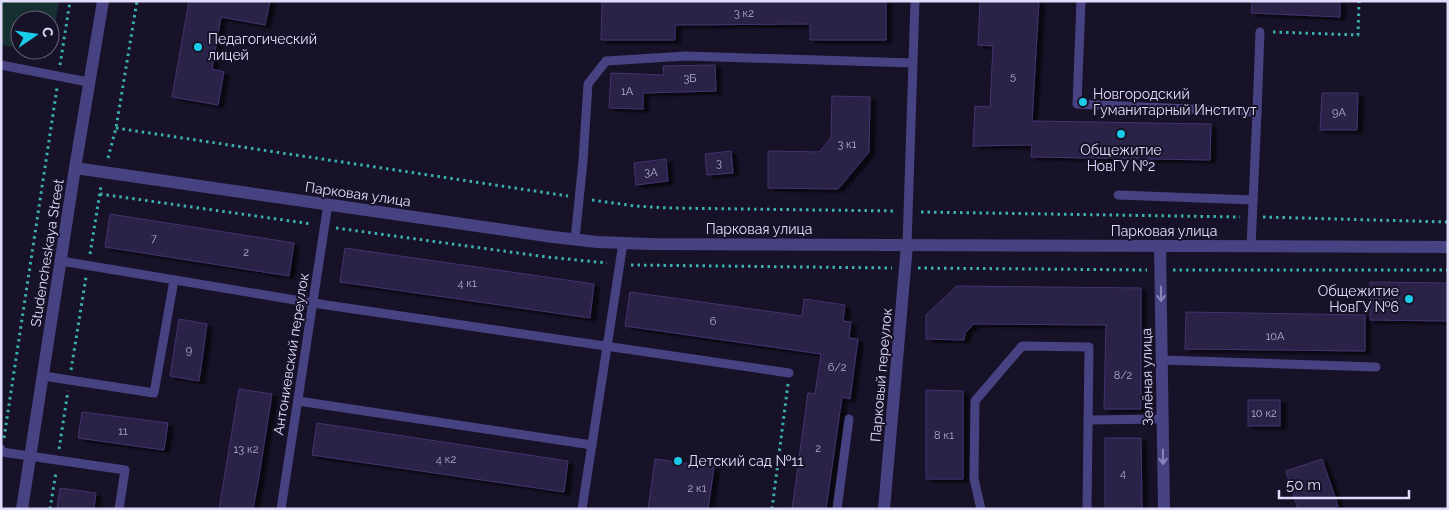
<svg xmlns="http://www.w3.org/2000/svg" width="1449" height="510" font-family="Raleway,sans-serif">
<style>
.green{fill:#163031}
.building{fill:#2a2046;stroke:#433470;filter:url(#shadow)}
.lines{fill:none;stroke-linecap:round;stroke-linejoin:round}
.path{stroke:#3cb0ae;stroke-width:3;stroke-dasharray:2.5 4;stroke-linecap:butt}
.service{stroke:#474282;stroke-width:9}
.minor{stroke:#474282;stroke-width:12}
.tertiary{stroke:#474282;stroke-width:12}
.oneway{stroke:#8c87b9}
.poi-dot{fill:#1acbe9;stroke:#171227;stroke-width:2}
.labels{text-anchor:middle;stroke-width:4;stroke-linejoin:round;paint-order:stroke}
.number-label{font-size:11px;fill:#b3adce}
.poi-label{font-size:14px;fill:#e1dcfc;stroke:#171227;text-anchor:start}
.street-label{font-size:14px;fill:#e1dcfc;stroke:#171227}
</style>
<defs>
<filter id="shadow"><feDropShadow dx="5.5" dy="3" stdDeviation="1" flood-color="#0009"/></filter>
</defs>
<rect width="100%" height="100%" fill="#171227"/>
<path class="green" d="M1,1H59L51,52L34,50H50V20H20V48L1,45Z"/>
<g class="building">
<path d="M189,1H270L265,25L221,17L212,69L224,72L218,105L172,97Z"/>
<path d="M602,1H886V40H810V24L675,25V40H601Z"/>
<path d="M980,1H1039L1032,121L1211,124L1210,160L1031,157L1032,145L973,146L975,106L990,107L993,46L978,45Z"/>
<path d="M1252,1H1340V17L1251,13Z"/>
<path d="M715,65L716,91L643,93V109L609,108L611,73L664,75L663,66Z"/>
<path d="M1322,93H1358L1357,130H1320Z"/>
<path d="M832,96L870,97L869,152L838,189L768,188V151L819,152L831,138Z"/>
<path d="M731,151L733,173L707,175L705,154Z"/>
<path d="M666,159L668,181L636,185L634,163Z"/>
<path d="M110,214L294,243L289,276L105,247Z"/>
<path d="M345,248L594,284L590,318L340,282Z"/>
<path d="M1370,282L1448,283V321L1370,320Z"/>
<path d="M957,286L1141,288V409H1104L1106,325L974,324L965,333L964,340L926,339V315Z"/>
<path d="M630,292L802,316L804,299L845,305L843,321L851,322L849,338L858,339L850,399L842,397L826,509H792L808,393L815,394L821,354L625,326Z"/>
<path d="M1186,312L1365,315V351L1185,349Z"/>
<path d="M179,319L207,324L199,381L170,376Z"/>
<path d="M239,389L272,394L259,476L253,509H219Z"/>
<path d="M926,390L963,391V479H926Z"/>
<rect x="1248" y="400" width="32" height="26"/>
<path d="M82,412L168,423L164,450L78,438Z"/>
<path d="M317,423L568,461L564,492L312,455Z"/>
<path d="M1105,438H1141L1142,509H1105Z"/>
<path d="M655,459L714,467L708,509H648Z"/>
<path d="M1322,459L1338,506L1329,509H1298L1286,471Z"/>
<path d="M60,488L96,493L94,509H57Z"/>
</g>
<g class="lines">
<g class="path">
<path d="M1273,32L1358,35L1359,1"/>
<path d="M60,65L70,1"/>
<path d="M116,128L568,196"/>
<path d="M108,158L116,128L137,1"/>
<path d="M100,194L312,224"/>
<path d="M592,200L635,206L668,208L897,211"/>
<path d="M921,212L1240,217"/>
<path d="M1263,217L1448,222"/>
<path d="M336,228L547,257L607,263"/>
<path d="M90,254L101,186"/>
<path d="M631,265L892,268"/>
<path d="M918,268L1147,270"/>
<path d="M1173,270H1448"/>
<path d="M71,370L86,277"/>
<path d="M4,438L57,88"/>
<path d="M59,449L68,391"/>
<path d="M50,509L56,472"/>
<path d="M772,509L788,384"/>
</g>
<g class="service">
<path d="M1081,1L1077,104L1257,112L1251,247"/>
<path d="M1,65L88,82"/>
<path d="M1257,112L1260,32"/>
<path d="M1118,195L1253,200"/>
<path d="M575,239L583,161L588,84L606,61L686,56L913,63"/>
<path d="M907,245L915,1"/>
<path d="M61,261L313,303L789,373"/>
<path d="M1162,360L1376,367"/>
<path d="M43,376L154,393L174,280"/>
<path d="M298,401L592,445"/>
<path d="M1088,420L1162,419"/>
<path d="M1,449L2,452L125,470L119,509"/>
<path d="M281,509L328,204"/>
<path d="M582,509L623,243"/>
<path d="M837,509L849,419"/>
<path d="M981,509L974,479L975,401L1022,346L1089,347L1087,509"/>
</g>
<g class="minor">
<path d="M75,168L103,1"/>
<path d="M1160,246L1164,509"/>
<path d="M884,509L907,245"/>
</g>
<path class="tertiary" d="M22,509L75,168L553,237L597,242L650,244L1448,247"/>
</g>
<defs><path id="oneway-shaft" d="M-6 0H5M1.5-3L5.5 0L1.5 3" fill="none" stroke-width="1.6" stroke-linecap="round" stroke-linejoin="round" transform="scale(1.25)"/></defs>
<g class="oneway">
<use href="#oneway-shaft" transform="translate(1161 294) rotate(89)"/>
<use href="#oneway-shaft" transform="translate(1163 457) rotate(89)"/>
</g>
<g class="poi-dot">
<circle cx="198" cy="47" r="5"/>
<circle cx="1083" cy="102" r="5"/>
<circle cx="1121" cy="134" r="5"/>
<circle cx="1409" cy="299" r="5"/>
<circle cx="678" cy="461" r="5"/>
</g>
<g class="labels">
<g class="number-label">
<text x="744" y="17">3 к2</text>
<text x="1013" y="80">5</text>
<text x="690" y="82">3Б</text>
<text x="627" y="95">1А</text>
<text x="1339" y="116">9А</text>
<text x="847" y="148">3 к1</text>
<text x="719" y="167">3</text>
<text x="651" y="176">3А</text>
<text x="154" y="242">7</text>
<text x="246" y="256">2</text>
<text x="467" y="287">4 к1</text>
<text x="713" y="325">6</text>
<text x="1275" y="340">10А</text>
<text x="189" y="354">9</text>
<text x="837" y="371">6/2</text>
<text x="1123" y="379">8/2</text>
<text x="1264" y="417">10 к2</text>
<text x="123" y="435">11</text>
<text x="944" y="439">8 к1</text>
<text x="818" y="452">2</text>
<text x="246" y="453">13 к2</text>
<text x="446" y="463">4 к2</text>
<text x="1123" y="477">4</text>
<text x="697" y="492">2 к1</text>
</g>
<g class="poi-label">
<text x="208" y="44">Педагогический<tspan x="208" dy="16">лицей</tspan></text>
<text x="1093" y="99">Новгородский<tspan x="1093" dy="16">Гуманитарный Институт</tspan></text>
<text x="1121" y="155" text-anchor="middle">Общежитие<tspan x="1121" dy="16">НовГУ №2</tspan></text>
<text x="1399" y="296" text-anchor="end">Общежитие<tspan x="1399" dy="16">НовГУ №6</tspan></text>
<text x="688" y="466">Детский сад №11</text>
</g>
<g class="street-label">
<text transform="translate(358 194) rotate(8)" y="5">Парковая улица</text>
<text x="759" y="234">Парковая улица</text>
<text x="1164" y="236">Парковая улица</text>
<text transform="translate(47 253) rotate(-81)" y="5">Studencheskaya Street</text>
<text transform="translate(291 354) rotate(-81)" y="5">Антониевский переулок</text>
<text transform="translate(881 375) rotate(-85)" y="5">Парковый переулок</text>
<text transform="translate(1147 377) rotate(-91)" y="5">Зелёная улица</text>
</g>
</g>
<rect width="1449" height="510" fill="none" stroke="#e1dcfc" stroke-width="5"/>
<g transform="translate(35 35) rotate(77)"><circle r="24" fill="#171227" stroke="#68637c"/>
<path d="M0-4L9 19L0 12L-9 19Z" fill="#1acbe9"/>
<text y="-8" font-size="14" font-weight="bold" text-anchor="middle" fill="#e1dcfc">С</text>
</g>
<path d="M1279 490v8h130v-8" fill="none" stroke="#e1dcfc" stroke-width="2.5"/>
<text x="1286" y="490" font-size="15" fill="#e1dcfc" stroke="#171227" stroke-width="4" paint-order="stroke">50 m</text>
</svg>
